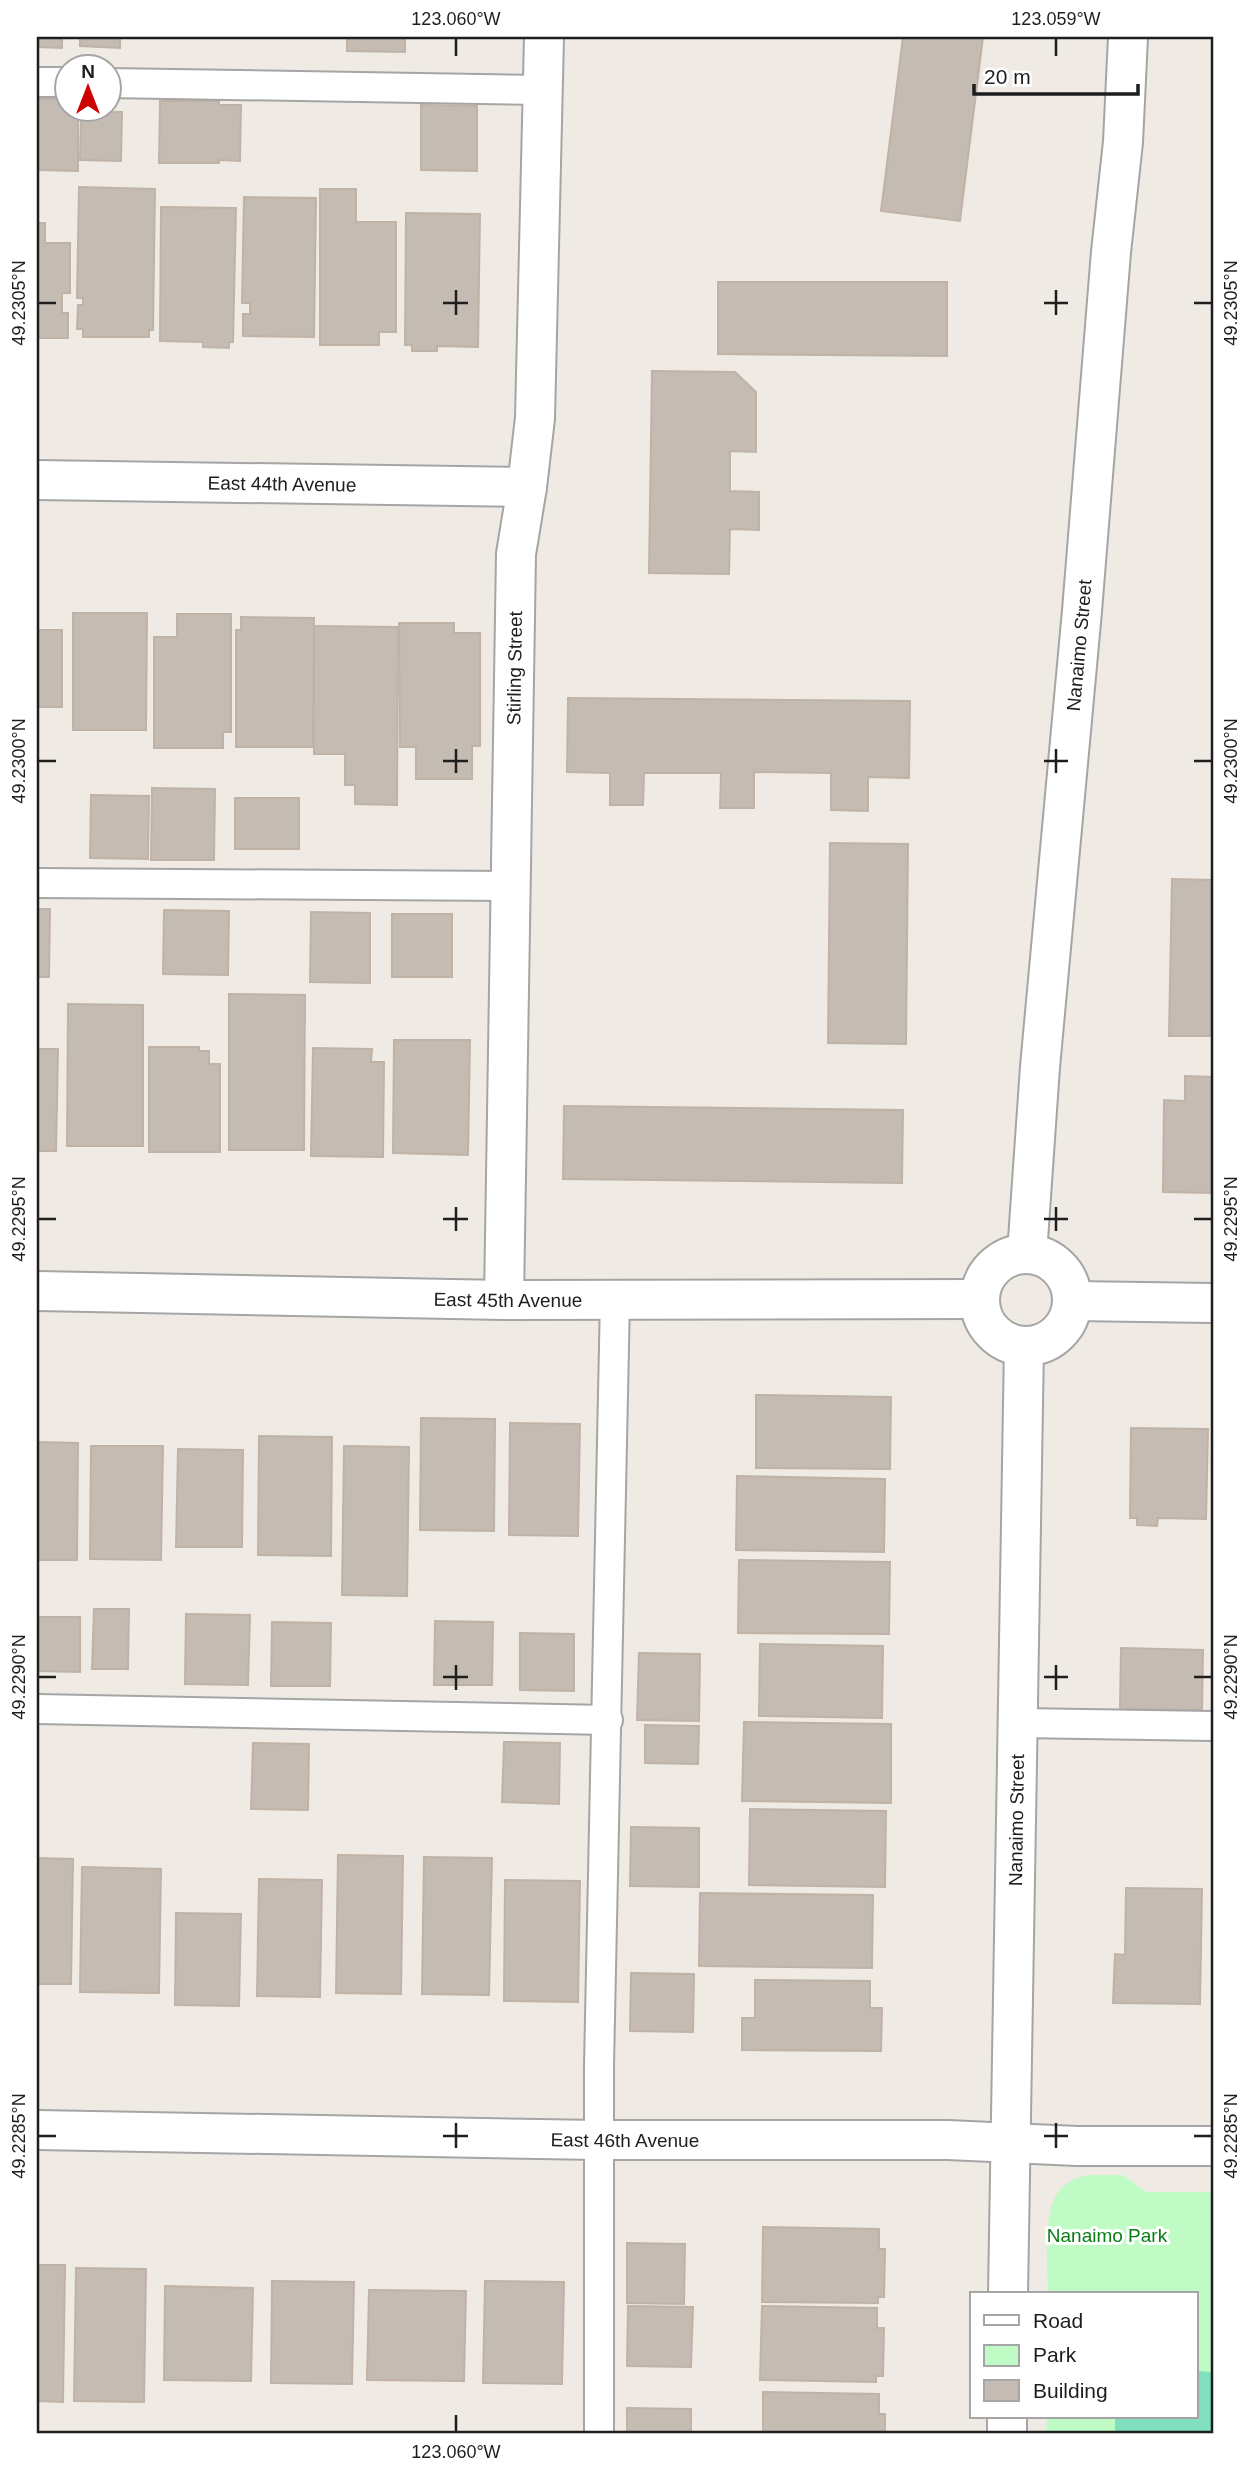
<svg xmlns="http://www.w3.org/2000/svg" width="1250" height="2471" font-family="Helvetica,sans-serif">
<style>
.park{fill:#c0fac5}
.pitch{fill:#80dfbc}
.building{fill:#c4bbb3;stroke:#c1b2a6;stroke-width:2}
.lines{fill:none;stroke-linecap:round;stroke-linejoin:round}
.service-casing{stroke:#a5a5a5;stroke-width:32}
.minor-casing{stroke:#a5a5a5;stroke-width:42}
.service{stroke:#fff;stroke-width:28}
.minor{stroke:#fff;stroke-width:38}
.ticks{fill:none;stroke:#1e1e1e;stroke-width:2.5}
.labels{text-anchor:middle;stroke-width:6;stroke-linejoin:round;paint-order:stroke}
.street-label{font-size:19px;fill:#1e1e1e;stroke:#fff}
.park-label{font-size:19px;fill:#0a7e15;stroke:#fff}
.neatline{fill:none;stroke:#1e1e1e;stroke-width:2.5}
.ticks-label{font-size:18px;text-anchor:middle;fill:#1e1e1e}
</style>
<rect width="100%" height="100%" fill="#efebe4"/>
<path class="park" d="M1086,2175H1123L1146,2192H1213V2434H1046L1047,2417H1196V2294H1048C1048,2267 1041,2206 1062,2188C1069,2181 1077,2178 1086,2175Z"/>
<path class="pitch" d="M1196,2371L1213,2372V2434H1115V2417H1196Z"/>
<g class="building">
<path d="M37,37H62V48L37,47Z"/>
<path d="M80,37H120V48L80,46Z"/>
<path d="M347,37H405V52L347,51Z"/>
<path d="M903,37H983L960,221L881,211Z"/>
<path d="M37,99H66V108H78V171L37,170Z"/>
<path d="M160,101H219V105H241L240,161L219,160V163H159Z"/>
<path d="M421,105L477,106V171L421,170Z"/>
<path d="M81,111L122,112L121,161L80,160Z"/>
<path d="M79,187L155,189L153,330H149V337H83V329H77L78,305H83V298H77Z"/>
<path d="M320,189H356V222H396V332H379V345H320Z"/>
<path d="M244,197L316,198L314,337L243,336V314H250V303H242Z"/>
<path d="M161,207L236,208L233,342H229V348L203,347V342L160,341Z"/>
<path d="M406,213L480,214L478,347L437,346V351H412V345H405Z"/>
<path d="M37,223H45V243H70V293H62V313H68V338H37Z"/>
<path d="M718,282H947V356L718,354Z"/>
<path d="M652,371L735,372L756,392V452L730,451V491L759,492V530L730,529L729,574L649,573Z"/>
<path d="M73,613H147L146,730H73Z"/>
<path d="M177,614H231V732H223V748H154V637H177Z"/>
<path d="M241,617L314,618L313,747H236V630H241Z"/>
<path d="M399,623H454V633H480V746H472V779H416V747H400Z"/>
<path d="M314,626L398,627L397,805L355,804V785H345V754H314Z"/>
<rect x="37" y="630" width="25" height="77"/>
<path d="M568,698L910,701L909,778L868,777V811L831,810V773L754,772V808H720L721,773H644L643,805H610V773L567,772Z"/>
<path d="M152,788L215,789L214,860H151Z"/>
<path d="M91,795L149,796L148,859L90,858Z"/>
<rect x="235" y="798" width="64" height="51"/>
<path d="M830,843L908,844L906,1044L828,1043Z"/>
<path d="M1172,879L1213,880V1036H1169Z"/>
<path d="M37,909H50L49,977H37Z"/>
<path d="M164,910L229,911L228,975L163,974Z"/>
<path d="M311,912L370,913V983L310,982Z"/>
<rect x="392" y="914" width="60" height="63"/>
<path d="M229,994L305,995L304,1150H229Z"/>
<path d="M68,1004L143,1005V1146H67Z"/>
<path d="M394,1040H470L468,1155L393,1153Z"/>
<path d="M149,1047H199V1051H209V1064H220V1152H149Z"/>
<path d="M313,1048L372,1049L371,1062H384L383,1157L311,1156Z"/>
<path d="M37,1049H58L56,1151H37Z"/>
<path d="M1185,1076L1213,1077V1193L1163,1192L1164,1100L1185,1101Z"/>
<path d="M564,1106L903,1110L902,1183L563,1179Z"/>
<path d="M756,1395L891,1397L890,1469L756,1468Z"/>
<path d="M421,1418L495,1419L494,1531L420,1530Z"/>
<path d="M510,1423L580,1424L578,1536L509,1535Z"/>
<path d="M1131,1428L1208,1429L1206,1519L1158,1518L1157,1526L1137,1525V1518H1130Z"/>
<path d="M259,1436L332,1437L331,1556L258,1555Z"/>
<path d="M37,1442L78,1443L77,1560H37Z"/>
<path d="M91,1446H163L161,1560L90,1559Z"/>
<path d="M344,1446L409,1447L407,1596L342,1595Z"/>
<path d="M178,1449L243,1450L242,1547H176Z"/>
<path d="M737,1476L885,1479L884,1552L736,1550Z"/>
<path d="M739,1560L890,1562L889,1634L738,1633Z"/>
<path d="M94,1609H129L128,1669H92Z"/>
<path d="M186,1614L250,1615L248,1685L185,1684Z"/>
<path d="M37,1617H80V1672L37,1671Z"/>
<path d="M435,1621L493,1622L492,1685H434Z"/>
<path d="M272,1622L331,1623L330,1686H271Z"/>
<path d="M520,1633L574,1634V1691L520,1690Z"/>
<path d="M760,1644L883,1646L882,1718L759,1716Z"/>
<path d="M1121,1648L1203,1650L1202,1710L1120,1709Z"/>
<path d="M639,1653L700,1654L699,1721L637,1720Z"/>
<path d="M744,1722L891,1724V1803L742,1801Z"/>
<path d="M645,1725L699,1726L698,1764L645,1763Z"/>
<path d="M504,1742L560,1743L559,1804L502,1802Z"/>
<path d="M253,1743L309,1744L308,1810L251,1809Z"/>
<path d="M750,1809L886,1811L885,1887L749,1885Z"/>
<path d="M631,1827L699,1828V1887L630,1886Z"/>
<path d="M338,1855L403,1856L401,1994L336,1993Z"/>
<path d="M424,1857L492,1858L489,1995L422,1994Z"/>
<path d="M37,1858L73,1859L71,1984H37Z"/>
<path d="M82,1867L161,1869L159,1993L80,1992Z"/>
<path d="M259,1879L322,1880L320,1997L257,1996Z"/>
<path d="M505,1880L580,1881L578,2002L504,2001Z"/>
<path d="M1126,1888L1202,1889L1200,2004L1113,2003L1115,1954L1125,1955Z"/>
<path d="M700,1893L873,1895L872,1968L699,1966Z"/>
<path d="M176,1913L241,1914L239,2006L175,2005Z"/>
<path d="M631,1973L694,1974L693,2032L630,2031Z"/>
<path d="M755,1980L870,1981V2008H882L881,2051L742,2050V2018H755Z"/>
<path d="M763,2227L879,2229V2249H885L884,2297H878V2303L762,2302Z"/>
<path d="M627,2243L685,2244L684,2304L627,2303Z"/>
<path d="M37,2265H65L63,2402L37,2401Z"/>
<path d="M76,2268L146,2269L144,2402L74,2401Z"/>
<path d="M272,2281L354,2282L352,2384L271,2383Z"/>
<path d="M485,2281L564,2282L562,2384L483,2383Z"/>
<path d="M165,2286L253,2288L251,2381L164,2380Z"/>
<path d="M369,2290L466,2291L464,2381L367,2380Z"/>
<path d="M628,2306L693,2307L691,2367L627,2366Z"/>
<path d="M762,2306L877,2308V2328H884L883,2376H876V2382L760,2380Z"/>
<path d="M763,2392L879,2394V2414H885V2434H763Z"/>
<path d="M627,2408L691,2409V2434H627Z"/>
</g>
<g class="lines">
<defs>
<g id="service">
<path d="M37,82H66"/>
<path d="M108,83L544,90"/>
<path d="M37,883L511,886"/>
<path d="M37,1709L608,1720"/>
<path d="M1019,1723L1213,1726"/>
<path d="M599,2434V2066L615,1298"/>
</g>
<g id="minor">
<path id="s1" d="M37,480L527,487"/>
<path id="s2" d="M1027,1254L1040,1067L1082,611L1111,252L1123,142L1128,37"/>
<circle cx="1026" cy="1300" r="46"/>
<path id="s3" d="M37,1291L504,1300L980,1299"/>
<path id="s4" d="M504,1300L516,554L527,487L535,418L544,37"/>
<path d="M1073,1301L1213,1303"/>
<path id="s5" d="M37,2130L598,2140H948L1077,2146H1213"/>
<path id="s6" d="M1008,2294L1024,1346"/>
<path d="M1007,2434V2417"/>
</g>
</defs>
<use href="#service" class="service-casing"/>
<use href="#minor" class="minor-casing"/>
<use href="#service" class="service"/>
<use href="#minor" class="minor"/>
</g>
<path class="ticks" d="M456,38V56M1056,38V56M456,290V315M1056,290V315M38,303H56M443,303H468M1044,303H1068M1194,303H1212M456,749V773M1056,749V773M38,761H56M443,761H468M1044,761H1068M1194,761H1212M456,1207V1231M1056,1207V1231M38,1219H56M443,1219H468M1044,1219H1068M1194,1219H1212M456,1665V1690M1056,1665V1690M38,1677H56M443,1677H468M1044,1677H1068M1194,1677H1212M456,2123V2148M1056,2123V2148M38,2136H56M443,2136H468M1044,2136H1068M1194,2136H1212M456,2415V2432"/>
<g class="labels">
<g class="street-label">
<text dy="7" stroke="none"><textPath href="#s1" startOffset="245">East 44th Avenue</textPath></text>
<text dy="7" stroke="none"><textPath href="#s2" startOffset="611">Nanaimo Street</textPath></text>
<text dy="7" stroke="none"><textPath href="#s4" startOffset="632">Stirling Street</textPath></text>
<text dy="7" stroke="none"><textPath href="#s3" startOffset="471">East 45th Avenue</textPath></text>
<text dy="7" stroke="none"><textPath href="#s6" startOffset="474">Nanaimo Street</textPath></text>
<text dy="7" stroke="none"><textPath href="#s5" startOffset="588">East 46th Avenue</textPath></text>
</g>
<g class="park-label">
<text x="1107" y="2242">Nanaimo Park</text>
</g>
</g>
<rect width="1250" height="2471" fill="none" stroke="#ffffff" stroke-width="77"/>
<rect x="970" y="2292" width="228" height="126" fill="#ffffff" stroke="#a5a5a5" stroke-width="2"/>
<rect x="984" y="2315" width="35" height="10" fill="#ffffff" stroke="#a5a5a5" stroke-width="2"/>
<text x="1033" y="2328" font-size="21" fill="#1e1e1e">Road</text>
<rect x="984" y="2345" width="35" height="21" fill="#c0fac5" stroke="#a5a5a5" stroke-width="2"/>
<text x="1033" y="2362" font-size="21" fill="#1e1e1e">Park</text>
<rect x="984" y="2380" width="35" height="21" fill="#c4bbb3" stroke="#a5a5a5" stroke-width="2"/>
<text x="1033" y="2398" font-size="21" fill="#1e1e1e">Building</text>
<g transform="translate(88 88)"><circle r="33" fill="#ffffff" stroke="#a5a5a5" stroke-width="2"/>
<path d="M0-5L12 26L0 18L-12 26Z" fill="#cc0300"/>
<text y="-10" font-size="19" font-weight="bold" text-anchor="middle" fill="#1e1e1e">N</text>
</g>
<path d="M974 84v10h164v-10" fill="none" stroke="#1e1e1e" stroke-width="3.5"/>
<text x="984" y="84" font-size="21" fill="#1e1e1e" stroke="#ffffff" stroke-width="5" paint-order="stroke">20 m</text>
<rect x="38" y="38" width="1174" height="2394" class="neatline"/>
<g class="ticks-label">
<text x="456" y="25">123.060°W</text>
<text x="1056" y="25">123.059°W</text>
<text transform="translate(19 303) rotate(-90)" y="6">49.2305°N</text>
<text transform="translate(1231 303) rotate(-90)" y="6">49.2305°N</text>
<text transform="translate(19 761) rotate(-90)" y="6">49.2300°N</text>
<text transform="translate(1231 761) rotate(-90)" y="6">49.2300°N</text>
<text transform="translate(19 1219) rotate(-90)" y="6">49.2295°N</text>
<text transform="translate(1231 1219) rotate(-90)" y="6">49.2295°N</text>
<text transform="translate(19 1677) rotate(-90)" y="6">49.2290°N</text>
<text transform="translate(1231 1677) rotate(-90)" y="6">49.2290°N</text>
<text transform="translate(19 2136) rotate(-90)" y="6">49.2285°N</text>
<text transform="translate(1231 2136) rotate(-90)" y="6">49.2285°N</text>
<text x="456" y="2458">123.060°W</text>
</g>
</svg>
